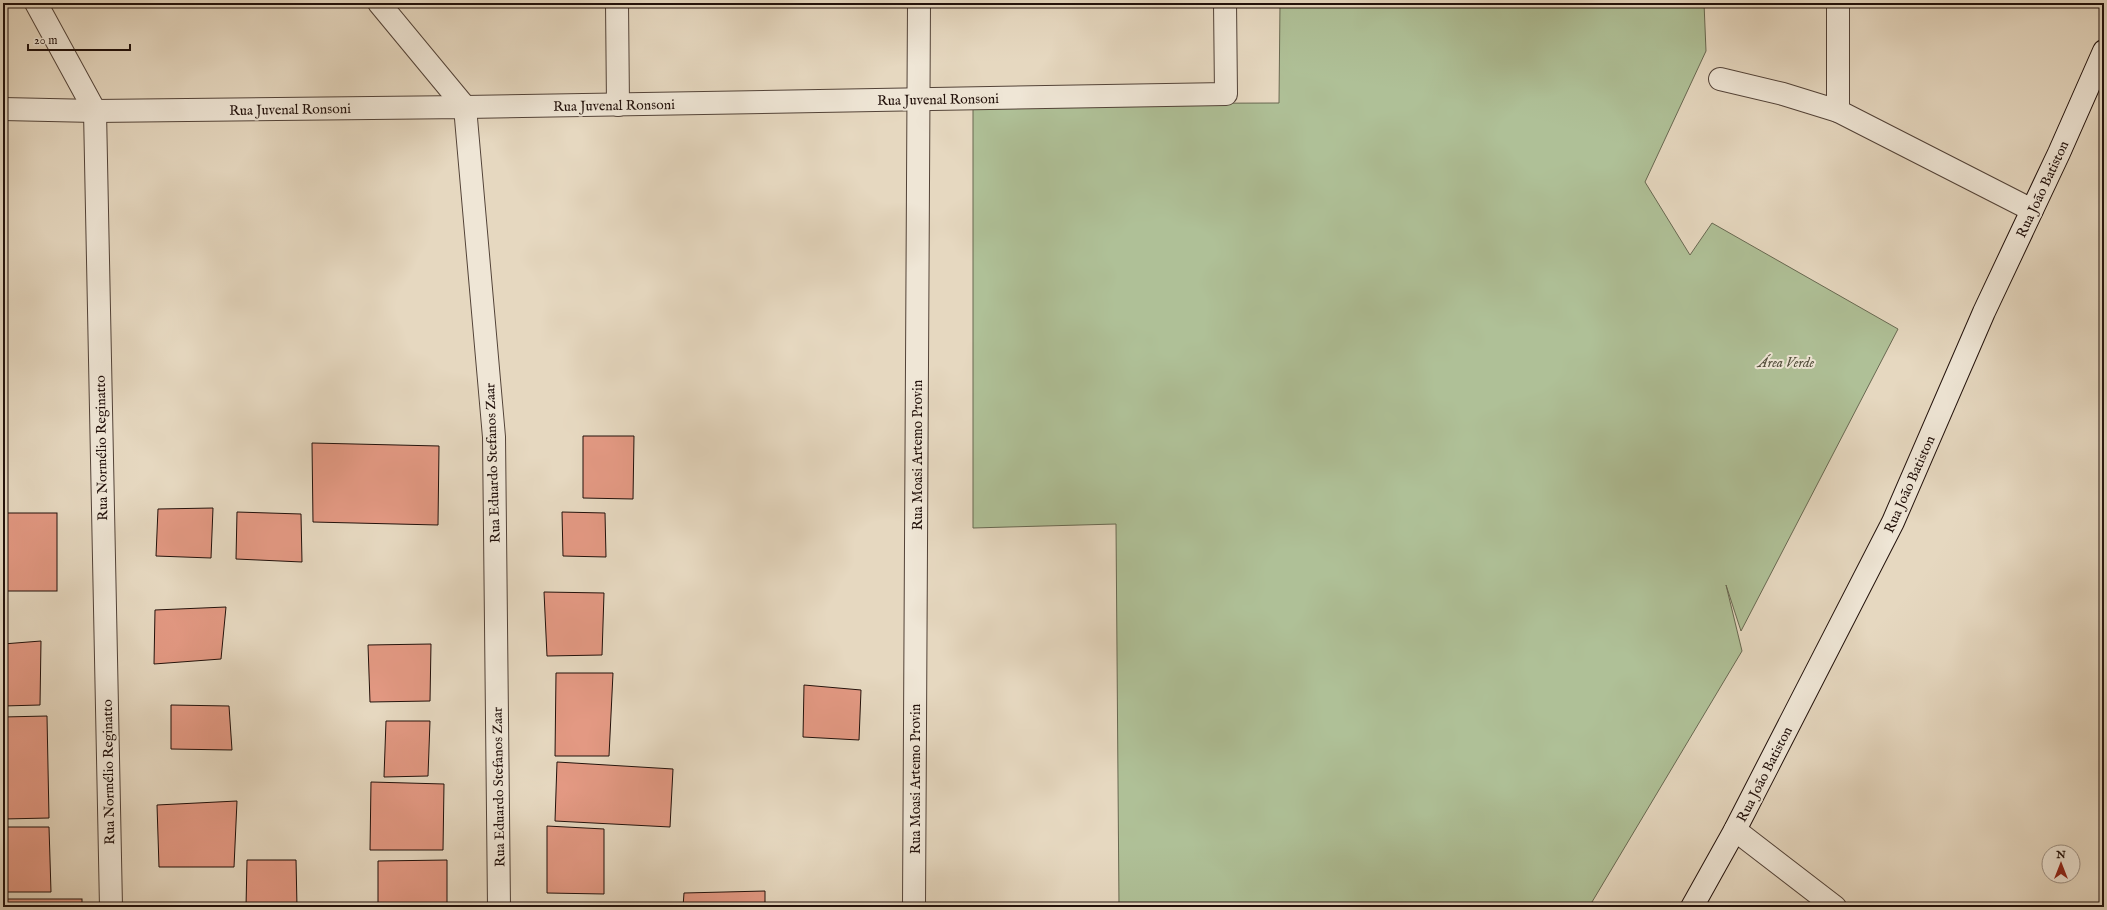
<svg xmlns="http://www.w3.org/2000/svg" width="2107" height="910" font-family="'IM FELL English',serif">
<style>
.green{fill:#afc097;stroke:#686851}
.building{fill:#e39983;stroke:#22110b}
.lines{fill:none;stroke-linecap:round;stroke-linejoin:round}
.minor-casing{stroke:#534338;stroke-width:24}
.tertiary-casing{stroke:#534338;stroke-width:24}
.secondary-casing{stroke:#22110b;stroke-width:24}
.minor{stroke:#efe6d6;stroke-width:22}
.tertiary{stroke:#efe6d6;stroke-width:22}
.secondary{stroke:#efe6d6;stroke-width:22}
.labels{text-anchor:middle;stroke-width:4;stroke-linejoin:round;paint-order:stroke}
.street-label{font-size:14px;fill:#22110b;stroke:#efe6d6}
.park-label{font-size:14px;font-style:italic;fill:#534e3c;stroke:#efe6d6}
</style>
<rect width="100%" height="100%" fill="#e6d8c0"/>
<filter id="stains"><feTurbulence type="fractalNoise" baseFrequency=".005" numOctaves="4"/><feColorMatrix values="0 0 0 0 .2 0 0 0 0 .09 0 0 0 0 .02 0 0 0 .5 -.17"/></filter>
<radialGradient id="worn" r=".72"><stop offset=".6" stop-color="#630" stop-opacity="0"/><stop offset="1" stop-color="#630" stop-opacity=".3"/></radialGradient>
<path class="green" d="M1280,3H1704L1706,51L1645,182L1690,255L1712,223L1898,329L1741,631L1726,585L1742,651L1589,907H1119L1116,524L973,528V104L1279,103Z"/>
<g class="building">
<path d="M583,436H634L633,499L583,498Z"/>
<path d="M312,443L439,446L438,525L313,522Z"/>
<path d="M213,508L211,558L156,556L158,509Z"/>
<path d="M237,512L301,514L302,562L236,559Z"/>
<path d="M562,512L605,513L606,557L563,556Z"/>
<rect x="3" y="513" width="54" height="78"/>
<path d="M544,592L604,593L602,655L547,656Z"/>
<path d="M226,607L221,659L154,664L155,610Z"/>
<path d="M41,641L40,705L3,706V644Z"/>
<path d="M431,644L430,701L370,702L368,645Z"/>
<path d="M556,673H613L609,756H555Z"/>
<path d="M804,685L861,690L859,740L803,737Z"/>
<path d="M171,705L229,706L232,750L171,749Z"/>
<path d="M47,716L49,818L3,819V717Z"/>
<path d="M386,721H430L428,776L384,777Z"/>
<path d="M557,762L673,769L670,827L555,821Z"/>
<path d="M371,782L444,784L443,850H370Z"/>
<path d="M237,801L234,867H159L157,805Z"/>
<path d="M547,826L604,829V894L547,893Z"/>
<path d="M3,827H49L51,892H3Z"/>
<path d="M247,860H296L297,907H246Z"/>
<path d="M447,860V907H378V861Z"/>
<path d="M765,891V907H683L684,893Z"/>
<rect x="3" y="899" width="79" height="8"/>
</g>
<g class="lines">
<defs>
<g id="minor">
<path d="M36,3L95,111L111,907"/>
<path d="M379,3L465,107L1226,94L1225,3"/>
<path d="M617,3L618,105"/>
<path d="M1720,79L1783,94L1838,111L2032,210"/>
<path d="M1838,111V3"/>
<path d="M1735,830L1835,907"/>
<path d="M914,907L919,3"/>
</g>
<path id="tertiary" d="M3,109L95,111L465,107L494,437L499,907"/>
<path id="secondary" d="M1692,907L1735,830L1893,522L1984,312L2059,153L2104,51"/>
</defs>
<use href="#minor" class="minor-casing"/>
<use href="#tertiary" class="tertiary-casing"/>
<use href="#secondary" class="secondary-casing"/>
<use href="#minor" class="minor"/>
<use href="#tertiary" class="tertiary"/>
<use href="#secondary" class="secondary"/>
</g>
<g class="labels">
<g class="street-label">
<text transform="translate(938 99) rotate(-1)" y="5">Rua Juvenal Ronsoni</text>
<text transform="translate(614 105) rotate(-1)" y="5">Rua Juvenal Ronsoni</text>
<text transform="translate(290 109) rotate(-1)" y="5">Rua Juvenal Ronsoni</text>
<text transform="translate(2042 189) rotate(-65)" y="5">Rua João Batiston</text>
<text transform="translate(101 448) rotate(-91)" y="5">Rua Normélio Reginatto</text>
<text transform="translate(917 455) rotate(-90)" y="5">Rua Moasi Artemo Provin</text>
<text transform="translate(492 463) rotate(-92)" y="5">Rua Eduardo Stefanos Zaar</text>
<text transform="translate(1909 484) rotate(-66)" y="5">Rua João Batiston</text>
<text transform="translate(108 772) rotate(-91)" y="5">Rua Normélio Reginatto</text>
<text transform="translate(1764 774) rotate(-63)" y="5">Rua João Batiston</text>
<text transform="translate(915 779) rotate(-90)" y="5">Rua Moasi Artemo Provin</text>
<text transform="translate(498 787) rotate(-91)" y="5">Rua Eduardo Stefanos Zaar</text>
</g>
<g class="park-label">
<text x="1786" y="367">Área Verde</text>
</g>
</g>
<rect width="2107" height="910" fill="none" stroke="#e6d8c0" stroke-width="16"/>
<rect x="4" y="4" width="2099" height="902" fill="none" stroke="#22110b" stroke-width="2"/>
<rect x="8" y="8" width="2091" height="894" fill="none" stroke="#22110b"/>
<g transform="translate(2061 864)"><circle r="19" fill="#efe6d6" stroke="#9d9185"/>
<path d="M0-3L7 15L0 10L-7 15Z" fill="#8f2418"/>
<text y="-6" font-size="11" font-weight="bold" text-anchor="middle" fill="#22110b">N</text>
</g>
<path d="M28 44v6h102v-6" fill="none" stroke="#22110b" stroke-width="2"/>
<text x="34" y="44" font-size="12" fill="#22110b" stroke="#efe6d6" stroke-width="3" paint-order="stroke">20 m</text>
<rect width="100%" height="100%" filter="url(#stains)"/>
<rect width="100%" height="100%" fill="url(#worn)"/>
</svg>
